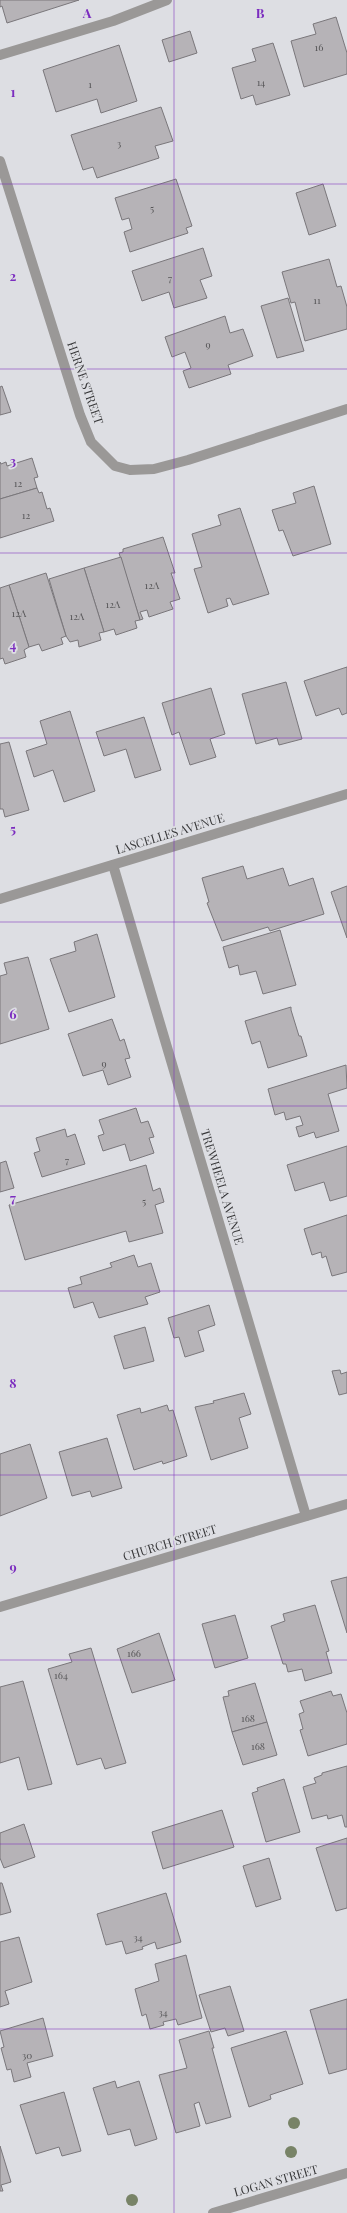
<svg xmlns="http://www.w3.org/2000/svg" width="347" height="2213" font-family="'Playfair Display',serif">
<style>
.building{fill:#b6b3b7;stroke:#7a777b}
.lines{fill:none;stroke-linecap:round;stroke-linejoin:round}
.minor{stroke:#9a9897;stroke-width:10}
.tree{fill:#788367}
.grid{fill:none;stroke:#7b2cbf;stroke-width:1;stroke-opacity:0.55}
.labels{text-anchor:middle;stroke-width:3.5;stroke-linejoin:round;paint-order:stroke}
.number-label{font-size:10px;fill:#575658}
.street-label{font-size:12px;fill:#373739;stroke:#dddee3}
.grid-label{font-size:13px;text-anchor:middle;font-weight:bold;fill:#7b2cbf;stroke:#dddee3;stroke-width:3.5;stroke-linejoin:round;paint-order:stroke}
</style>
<rect width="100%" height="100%" fill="#dddee3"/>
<g class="building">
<path d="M0,0H79L7,23L2,6L0,7Z"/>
<path d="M336,17L347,53V74L304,87L291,41L316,34L313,24Z"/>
<path d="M190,31L197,53L169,62L162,40Z"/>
<path d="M273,43L290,95L256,105L253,95L241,99L232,68L256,61L252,49Z"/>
<path d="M119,45L137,101L101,113L97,99L56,112L43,70Z"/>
<path d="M161,107L173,141L155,146L159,158L97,178L93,167L83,170L71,135Z"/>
<path d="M176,179L192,226L186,228L188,233L130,252L124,232L132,229L129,218L122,220L115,198Z"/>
<path d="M323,184L336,226L309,235L296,193Z"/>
<path d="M203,248L212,276L200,280L207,298L174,308L169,292L142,301L132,271Z"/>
<path d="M329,259L337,287L341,286L347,307V329L305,341L295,302L291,303L282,272Z"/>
<path d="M288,298L304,351L277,358L261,306Z"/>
<path d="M225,316L230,333L243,329L253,356L228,365L231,374L189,388L183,371L191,368L185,352L172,357L165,337Z"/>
<path d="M2,386L11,412L0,415V387Z"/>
<path d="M32,458L38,477L34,478L37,488L0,499V462L1,464L6,462L7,466Z"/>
<path d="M314,486L331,544L293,556L283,530L279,531L272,510L296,503L293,493Z"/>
<path d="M37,488L39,493L42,492L47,509L50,508L54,521L0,538V499Z"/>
<path d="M240,508L269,594L233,605L230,598L226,599L228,606L208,613L194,569L202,567L192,534L221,525L218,515Z"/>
<path d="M163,537L175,573H171L180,599L170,602L173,609L149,617L147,610L140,612L143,619L140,620L119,553L123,552V549Z"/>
<path d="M121,557L140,620L135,621L137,628L116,635L114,629L104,632L84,568Z"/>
<path d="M84,568L104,632L99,633L101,640L79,647L78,640L70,642L66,636L49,579Z"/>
<path d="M46,573L66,636L61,638L63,644L42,651L39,644L29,647L9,585Z"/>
<path d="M9,585L29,647L24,650L26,657L5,664L3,658L0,659V588Z"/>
<path d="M347,667V713L342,715L339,708L316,716L304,681Z"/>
<path d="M286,682L302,739L279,745L277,738L256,744L242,694Z"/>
<path d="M211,688L225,734L210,739L216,757L190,765L179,732L172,735L162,703Z"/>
<path d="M70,711L95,791L64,802L53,770L34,777L26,751L47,744L40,721Z"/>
<path d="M144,717L161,770L135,778L126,749L104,756L96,732Z"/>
<path d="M9,742L29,810L5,817L3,809H0V744Z"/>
<path d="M243,866L247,879L283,868L289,886L313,878L324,914L270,931L268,927L222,941L207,903L209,902L202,878Z"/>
<path d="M347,886V938L331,892Z"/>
<path d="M280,930L296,985L263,994L256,971L240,975L238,965L229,968L223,947Z"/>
<path d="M97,934L115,997L69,1012L50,959L76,951L74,942Z"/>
<path d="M28,957L49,1029L0,1044V976L7,974L4,963Z"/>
<path d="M291,1007V1010L299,1036H301L307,1056L268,1068L260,1041L252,1044L245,1021Z"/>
<path d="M112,1019L120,1041L124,1039L130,1058L125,1059L131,1077L108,1085L103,1070L83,1076L68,1034Z"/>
<path d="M346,1065L347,1088L328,1094L339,1131L316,1138L314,1132L299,1137L296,1127L303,1125L300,1116L286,1120L284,1112L275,1115L268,1089Z"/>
<path d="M136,1108L141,1123L148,1121L154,1137L149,1138L154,1153L130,1161L125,1144L103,1151L98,1136L104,1134L99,1120Z"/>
<path d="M65,1129L67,1137L75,1134L85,1164L42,1177L34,1153L40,1151L36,1138Z"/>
<path d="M347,1146V1196L330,1201L324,1182L295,1191L287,1165Z"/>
<path d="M6,1161L14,1188L0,1192V1163Z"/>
<path d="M146,1165L153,1191L160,1188L164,1202L155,1205L163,1233L129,1242L126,1231L25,1260L9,1205Z"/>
<path d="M347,1215V1272L332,1276L326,1256L322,1258L321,1252L312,1255L304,1229Z"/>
<path d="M134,1255L138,1267L151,1263L160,1292L145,1297L148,1304L99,1318L93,1302L74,1308L68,1288L82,1284L80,1277L112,1267L110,1263Z"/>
<path d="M209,1305L215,1325L198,1331L204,1351L185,1357L179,1337L174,1338L168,1318Z"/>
<path d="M145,1327L154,1361L124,1369L114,1336Z"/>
<path d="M340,1370L341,1374L347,1372V1393L339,1395L332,1371Z"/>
<path d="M244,1393L251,1414L239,1418L248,1448L211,1460L195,1407L214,1403L213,1401Z"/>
<path d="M167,1405L169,1411L173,1410L187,1456L163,1464L162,1461L134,1470L117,1415L140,1408L141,1413Z"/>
<path d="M107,1438L122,1488L92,1497L90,1491L72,1496L59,1452Z"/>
<path d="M30,1444L47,1498L0,1516V1454Z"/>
<path d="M347,1577V1633L331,1581Z"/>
<path d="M315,1605L329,1651L326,1652L332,1673L305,1681L302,1669L288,1672L286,1664H283L271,1626L285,1621L283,1614Z"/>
<path d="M235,1615L248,1658L215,1668L202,1624Z"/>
<path d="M159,1633L175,1680L132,1693L117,1649Z"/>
<path d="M91,1648L126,1763L105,1769L101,1758L77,1765L48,1669L72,1662L69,1654Z"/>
<path d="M23,1681L52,1784L28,1790L19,1757L0,1763V1687Z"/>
<path d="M255,1683L267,1722L232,1732L223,1697L229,1696L228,1691Z"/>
<path d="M331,1691L333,1696L341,1694L347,1713V1744L308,1756L300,1730L303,1729L299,1714L304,1712L300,1701Z"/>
<path d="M267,1722L277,1755L243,1765L232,1732Z"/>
<path d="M347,1766V1827H345L342,1815L328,1819L327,1815L312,1819L303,1787L316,1783L314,1778L322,1775V1773Z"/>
<path d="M284,1779L300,1832L266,1842L252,1793L258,1791L257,1788Z"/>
<path d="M222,1810L234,1847L163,1869L152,1832Z"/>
<path d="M24,1824L35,1857L4,1868L0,1858V1833Z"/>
<path d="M347,1838V1908L336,1911L316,1848Z"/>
<path d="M269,1858L281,1899L256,1907L243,1866Z"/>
<path d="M0,1883H2L11,1912L0,1915Z"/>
<path d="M166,1893L181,1942L157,1949L155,1942L142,1947L143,1949L126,1954L122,1941L106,1945L97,1914Z"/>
<path d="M19,1937L32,1982L5,1991L9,2004L0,2007V1942Z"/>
<path d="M186,1955L202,2018L178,2025L176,2019L163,2022L164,2025L150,2029L146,2014L142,2016L135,1989L159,1981L155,1964Z"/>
<path d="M230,1986L244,2031L228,2036L225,2028L211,2032L199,1995Z"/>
<path d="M347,1999V2069L329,2074L310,2010Z"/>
<path d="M43,2018L53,2056L27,2063L31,2077L14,2082L11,2069L7,2070L1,2048L4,2047L0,2031Z"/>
<path d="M209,2031L214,2048H212L231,2117L206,2124L199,2102L194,2104L200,2126L176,2133L159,2075L187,2068L179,2040Z"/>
<path d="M286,2031L303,2084L270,2095L271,2099L249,2107L231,2048Z"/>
<path d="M115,2081L117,2088L139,2081L157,2139L135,2146L130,2129L108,2135L93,2088Z"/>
<path d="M64,2092L81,2151L62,2156L59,2147L36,2154L20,2105Z"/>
<path d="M0,2146L11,2182L1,2185L3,2191H0Z"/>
</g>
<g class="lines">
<g class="minor">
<path d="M0,55L113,21L167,0"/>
<path d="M0,161L80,415L91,442L115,466L130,470L154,469L188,460L347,409"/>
<path d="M113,865L306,1516"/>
<path d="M0,899L347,794"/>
<path d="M0,1607L347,1504"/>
<path d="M213,2213L347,2173"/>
</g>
</g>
<g class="tree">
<circle cx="294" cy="2123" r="6"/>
<circle cx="291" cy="2152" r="6"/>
<circle cx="132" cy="2200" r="6"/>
</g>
<path class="grid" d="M174,0V2213M0,184H347M0,369H347M0,553H347M0,738H347M0,922H347M0,1106H347M0,1291H347M0,1475H347M0,1660H347M0,1844H347M0,2029H347"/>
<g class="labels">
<g class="number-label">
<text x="319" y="51">16</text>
<text x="261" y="86">14</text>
<text x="90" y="88">1</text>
<text x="119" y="147">3</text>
<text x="152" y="212">5</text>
<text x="170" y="282">7</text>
<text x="317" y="304">11</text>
<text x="208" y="348">9</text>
<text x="18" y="487">12</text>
<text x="26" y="519">12</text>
<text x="152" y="589">12A</text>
<text x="113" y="608">12A</text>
<text x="19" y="617">12A</text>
<text x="77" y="620">12A</text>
<text x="104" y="1067">9</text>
<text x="67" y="1164">7</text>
<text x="144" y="1205">5</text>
<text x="134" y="1657">166</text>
<text x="61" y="1679">164</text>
<text x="248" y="1722">168</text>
<text x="258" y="1750">168</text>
<text x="138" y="1941">34</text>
<text x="163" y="2016">34</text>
<text x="27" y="2059">30</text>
</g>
<g class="street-label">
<text transform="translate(85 383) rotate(71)" y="4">HERNE STREET</text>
<text transform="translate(170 834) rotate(-17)" y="4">LASCELLES AVENUE</text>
<text transform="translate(222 1187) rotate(73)" y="4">TREWHEELA AVENUE</text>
<text transform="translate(170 1543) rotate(-17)" y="4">CHURCH STREET</text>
<text transform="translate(276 2181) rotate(-16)" y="4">LOGAN STREET</text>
</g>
</g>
<g class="grid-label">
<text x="87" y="18">A</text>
<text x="260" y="18">B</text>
<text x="13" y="97">1</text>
<text x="13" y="281">2</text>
<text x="13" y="466">3</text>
<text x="13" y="650">4</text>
<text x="13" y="834">5</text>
<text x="13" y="1019">6</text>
<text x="13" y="1203">7</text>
<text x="13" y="1388">8</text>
<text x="13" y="1572">9</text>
</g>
</svg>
